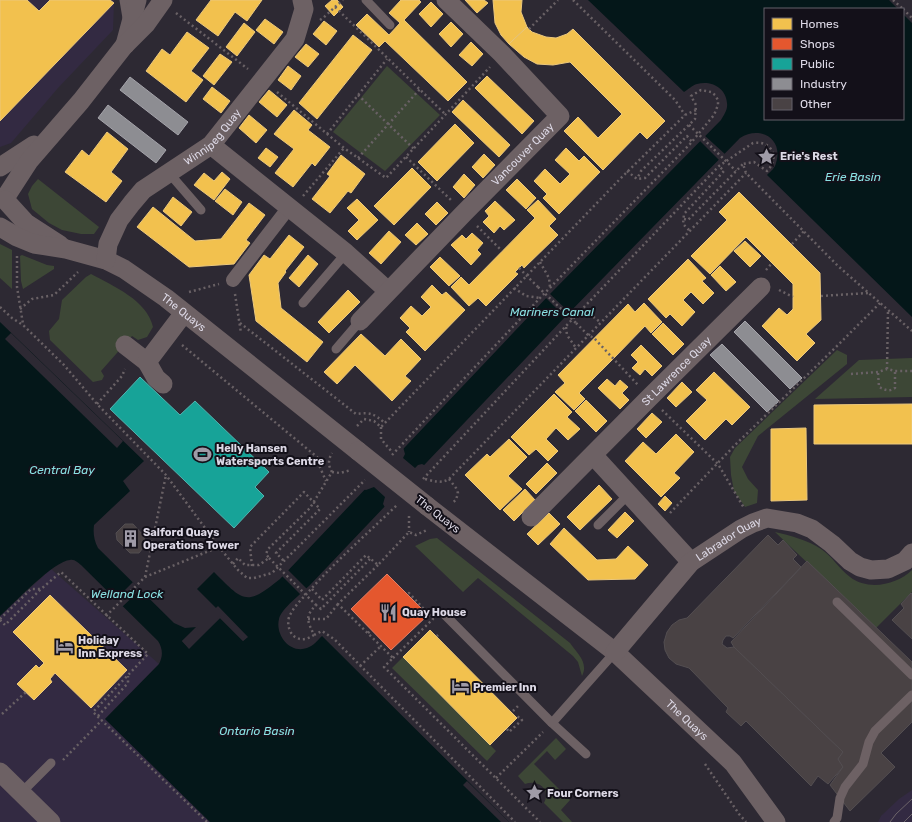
<svg xmlns="http://www.w3.org/2000/svg" width="912" height="822" font-family="Rubik,sans-serif">
<style>
.built{fill:#332a42}
.green{fill:#3d4736}
.water{fill:#041719}
.pier{fill:#2d2933}
.homes{fill:#f2c14e;stroke:#ecc87c}
.shops{fill:#e4572e;stroke:#e27e65}
.public{fill:#17a398;stroke:#52b3af}
.industry{fill:#8d8d92;stroke:#a5a4ab}
.building{fill:#494244;stroke:#534e51}
.lines{fill:none;stroke-linecap:round;stroke-linejoin:round}
.path{stroke:#696165;stroke-width:2.5;stroke-dasharray:2 3;stroke-linecap:butt}
.service{stroke:#6d6164;stroke-width:9}
.pedestrian{stroke:#6d6164;stroke-width:14}
.minor{stroke:#6d6164;stroke-width:19}
.tram{stroke:#6c6469;stroke-width:1}
.path-bridge{stroke:#696165;stroke-width:2.5;stroke-dasharray:2 3;stroke-linecap:butt}
.minor-bridge{stroke:#6d6164;stroke-width:19}
.labels{text-anchor:middle;stroke-width:4;stroke-linejoin:round;paint-order:stroke}
.street-label{font-size:11px;fill:#ddd9e6;stroke:#131019}
.poi-label{font-size:11px;font-weight:bold;fill:#ddd9e6;stroke:#131019;text-anchor:start}
.water-label{font-size:12px;font-style:italic;fill:#8ae1e3;stroke:#131019}
</style>
<rect width="100%" height="100%" fill="#2d2933"/>
<g class="built">
<path d="M0,0H114V3L113,30L58,88L11,143L0,147Z"/>
<path d="M51,569L159,664L105,719L210,822H0V616Z"/>
<path d="M912,790V822H878L881,816L899,799Z"/>
</g>
<g class="green">
<path d="M387,66L440,115L385,171L333,132Z"/>
<path d="M38,179L99,227L94,234H81L62,230L49,223L32,209L28,194L32,186Z"/>
<path d="M0,244L12,250V289L0,278Z"/>
<path d="M22,255L47,265L54,266V269L23,289L21,281L20,256Z"/>
<path d="M91,274C113,286 147,300 153,327L147,337L138,340L132,336L101,371L104,376L102,380L93,382L50,340L49,331L59,319L62,300L86,277Z"/>
<path d="M837,350L847,355V364L758,436L742,467L748,479L758,490L757,503L745,507L734,491L731,475L730,457L735,448Z"/>
<path d="M912,358V397L815,399L859,360Z"/>
<path d="M775,532C792,536 807,540 821,549C832,556 839,569 850,577C868,591 897,585 912,570V592L876,628Z"/>
<path d="M437,538L570,643C577,653 589,663 582,676L578,662L573,656L478,578L463,592L415,546L430,539Z"/>
<path d="M403,657L496,751L487,761L392,668Z"/>
<path d="M556,738L566,749L555,760L547,751L534,764L570,800L561,810L572,822H563L544,803C551,789 538,779 525,784L518,776Z"/>
</g>
<path class="water" d="M588,0H889L898,9H765V119H903V14L912,23V317L767,175C771,171 775,168 776,163C784,138 759,125 740,138L565,317L310,585C302,593 281,609 279,619C275,635 290,654 307,648C313,646 317,641 322,636L509,822H210L105,719L159,664C163,656 163,649 158,641L81,565C78,563 75,559 70,560C55,560 13,604 0,616V322L144,461L123,481L130,491L94,525C93,534 94,540 98,548L174,623L185,628L197,627L182,641L189,648L220,618L243,641L247,637L218,607L216,608L197,589L214,572C243,601 246,607 280,579L550,294L721,120C724,115 728,109 727,103C726,87 710,80 697,84C692,85 688,90 684,92Z"/>
<g class="pier">
<path d="M704,135L726,155L720,161L699,140Z"/>
<path d="M549,293L571,314L567,319L545,297Z"/>
<path d="M11,333L123,441L117,448L5,339Z"/>
<path d="M403,447L405,454L403,458L415,468L418,465L422,464L426,466L386,509L383,504L385,497L374,487L366,490L362,489Z"/>
<path d="M287,569L308,590L302,596L281,575Z"/>
<path d="M133,582L140,590L122,607L115,600Z"/>
<path d="M218,606L248,637L243,641L220,618L189,649L182,641L198,625V628L185,641L189,646L220,616L243,639L245,637L218,609H215Z"/>
<path d="M467,781L509,822H501L463,785Z"/>
</g>
<g class="homes">
<path d="M0,0H27L39,11L50,0H110L114,3L0,121Z"/>
<path d="M211,0H262L247,21L235,12L218,36L196,20Z"/>
<path d="M332,0H337L343,7L334,16L325,6Z"/>
<path d="M401,0H419L421,2L404,20L467,82L448,101L385,41L379,47L356,25L367,14L389,35L400,23L389,13Z"/>
<path d="M465,0H484L488,3L477,13Z"/>
<path d="M493,0H522L521,12L527,27L509,44L501,35L495,23Z"/>
<path d="M431,2L443,14L431,27L419,14Z"/>
<path d="M265,19L283,32L274,44L256,30Z"/>
<path d="M324,21L337,31L326,45L313,34Z"/>
<path d="M451,22L463,34L451,47L439,34Z"/>
<path d="M244,23L255,32L237,56L226,47Z"/>
<path d="M527,27L532,32L546,37L556,38L567,34L573,29L665,121L647,139L640,132L603,170L564,131L578,117L598,138L622,114L570,62L553,65L537,64L524,57L509,44Z"/>
<path d="M187,32L209,48L191,71L203,80L186,102L146,71L162,49L170,55Z"/>
<path d="M353,35L372,50L317,119L299,103Z"/>
<path d="M471,42L483,54L472,66L459,55Z"/>
<path d="M306,44L319,54L308,67L295,57Z"/>
<path d="M220,54L232,62L214,85L203,76Z"/>
<path d="M288,66L301,76L291,90L278,80Z"/>
<path d="M487,76L534,121L522,134L475,88Z"/>
<path d="M212,87L230,101L221,113L203,99Z"/>
<path d="M269,90L287,105L277,117L259,102Z"/>
<path d="M463,100L510,145L499,157L452,112Z"/>
<path d="M294,110L312,125L308,130L330,147L315,166L312,163L293,187L275,173L294,149L274,134Z"/>
<path d="M249,115L267,130L256,143L239,128Z"/>
<path d="M455,124L474,143L437,181L418,162Z"/>
<path d="M107,132L128,149L111,172L122,181L106,202L65,172L82,150L89,156Z"/>
<path d="M266,148L278,157L270,167L258,158Z"/>
<path d="M566,148L579,161L584,156L600,172L559,214L543,198L547,194L534,181L545,169L560,184L570,174L555,160Z"/>
<path d="M484,154L495,165L483,178L472,167Z"/>
<path d="M341,155L365,174L351,193L348,191L330,213L312,199L330,176L327,174Z"/>
<path d="M412,168L431,187L394,225L374,206Z"/>
<path d="M222,172L230,179L214,200L194,185L204,173L214,181Z"/>
<path d="M464,174L475,185L464,198L453,187Z"/>
<path d="M517,179L536,198L526,209L506,190Z"/>
<path d="M225,189L242,202L233,215L215,201Z"/>
<path d="M739,192L820,273L821,320L806,334L815,343L797,361L762,326L779,308L787,315L793,309V284L746,237L710,274L691,256L727,220L719,212Z"/>
<path d="M173,197L192,212L181,226L163,211Z"/>
<path d="M357,199L378,220L357,240L348,231L359,220L347,208Z"/>
<path d="M538,200L556,219L549,226L558,235L524,268L522,265L515,272L518,274L486,306L478,298L469,306L451,287L461,277L469,285L535,218L527,210Z"/>
<path d="M495,201L515,220L504,230L500,226L494,233L483,222L489,216L485,211Z"/>
<path d="M437,202L448,213L436,225L425,214Z"/>
<path d="M249,203L265,215L246,240L250,243L234,264L189,267L137,227L153,207L195,241L221,239Z"/>
<path d="M417,223L428,234L416,245L405,235Z"/>
<path d="M389,231L401,242L381,264L369,253Z"/>
<path d="M472,233L483,243L477,250L481,254L471,265L451,245L462,235L466,239Z"/>
<path d="M289,235L304,247L285,271L286,272L278,283L281,308L323,342L307,362L256,321L249,275L264,255L270,259Z"/>
<path d="M745,241L761,256L750,267L734,251Z"/>
<path d="M308,255L318,264L299,287L289,278Z"/>
<path d="M440,257L460,276L449,286L430,267Z"/>
<path d="M688,259L706,278L702,281L714,293L703,304L691,292L683,300L695,312L682,326L670,314L666,318L648,299Z"/>
<path d="M720,266L736,282L726,291L711,275Z"/>
<path d="M432,285L442,295L446,292L465,310L425,351L406,332L410,328L400,318L411,306L422,316L431,307L421,297Z"/>
<path d="M348,290L360,302L329,333L318,322Z"/>
<path d="M644,303L662,322L651,333L645,326L614,358L579,393L585,399L574,410L555,392L565,383L558,375L628,304L635,312Z"/>
<path d="M663,323L684,344L673,355L652,334Z"/>
<path d="M361,334L385,356L401,339L421,359L405,376L411,381L392,401L355,365L337,384L324,372Z"/>
<path d="M641,345L662,366L652,376L645,369L640,375L632,368L638,362L631,355Z"/>
<path d="M714,372L750,407L732,425L726,419L705,440L686,421L707,400L696,390Z"/>
<path d="M607,379L615,386L620,380L628,387L622,393L629,400L620,409L598,388Z"/>
<path d="M682,382L692,392L676,407L667,398Z"/>
<path d="M554,394L572,412L567,417L580,429L568,440L556,428L546,439L558,451L548,461L536,449L529,455L511,437Z"/>
<path d="M586,400L607,421L596,432L575,411Z"/>
<path d="M912,404V444H814V405Z"/>
<path d="M652,413L662,422L646,438L637,429Z"/>
<path d="M806,428L807,500L771,501V429Z"/>
<path d="M676,434L694,452L674,473L680,478L661,497L625,461L643,442L656,454Z"/>
<path d="M509,439L527,457L508,476L522,489L500,510L465,475L487,454L490,457Z"/>
<path d="M547,463L557,473L536,494L526,484Z"/>
<path d="M599,485L612,499L580,530L567,517Z"/>
<path d="M525,489L535,500L514,521L503,510Z"/>
<path d="M665,496L672,503L665,511L658,504Z"/>
<path d="M625,512L634,521L617,538L608,530Z"/>
<path d="M549,513L560,524L538,545L527,534Z"/>
<path d="M564,528L597,560L616,559L628,546L648,565L635,579L588,580L550,544Z"/>
<path d="M50,595L127,670L91,708L55,673L50,679L52,682L34,700L17,684L36,665L39,668L44,663L13,632Z"/>
<path d="M430,630L517,718L490,745L403,657Z"/>
</g>
<path class="shops" d="M387,574L428,615L391,650L351,609Z"/>
<path class="public" d="M140,377L180,415L195,401L269,472L255,487L264,496L234,528L110,409Z"/>
<g class="industry">
<path d="M130,77L188,122L178,135L120,90Z"/>
<path d="M108,105L166,150L156,163L98,118Z"/>
<path d="M745,321L802,378L790,389L734,332Z"/>
<path d="M722,344L779,401L767,412L710,355Z"/>
</g>
<g class="building">
<path d="M125,524H133L143,535L146,544L139,553H130L117,540L116,533Z"/>
<path d="M768,535L778,545L783,540L797,555L793,559L801,567L733,638L730,636H726L723,640L722,644L727,648L734,647L843,752L838,759L843,767L828,784L818,776L811,786L746,721L741,726L726,712L728,708L689,668L676,664L669,658L665,650L664,642L667,632L672,625L679,620L687,618Z"/>
<path d="M807,561L912,662V722L881,753L895,767L850,811L830,785L843,767L838,759L843,752L734,647L731,642Z"/>
<path d="M911,593L912,594V639L892,620L904,608L901,604Z"/>
</g>
<g class="lines">
<g class="path">
<path d="M573,0L675,100L685,115"/>
<path d="M893,0L903,9"/>
<path d="M335,7L343,0"/>
<path d="M903,9L912,18"/>
<path d="M176,13L248,69"/>
<path d="M320,20L323,18L335,7L445,114"/>
<path d="M529,29L558,0"/>
<path d="M277,92L344,148L386,178L490,67"/>
<path d="M358,95L414,149"/>
<path d="M327,134L387,59"/>
<path d="M406,157L451,200"/>
<path d="M358,158L420,89"/>
<path d="M627,171L637,179L645,178L687,136L692,142"/>
<path d="M303,196L344,148"/>
<path d="M684,219L688,220L743,164"/>
<path d="M477,226L502,251"/>
<path d="M689,230L683,224L684,214L724,171L719,166"/>
<path d="M792,244L804,231"/>
<path d="M17,256V287L23,324"/>
<path d="M540,262L549,278L550,287"/>
<path d="M519,268L538,287"/>
<path d="M766,270L772,263"/>
<path d="M514,288L526,296L540,298"/>
<path d="M779,290L793,297"/>
<path d="M189,292L219,284"/>
<path d="M235,294L241,333"/>
<path d="M821,296L868,293"/>
<path d="M0,307L12,318L23,325L64,365L97,404L166,475L219,547L238,570L247,578H254L272,573L365,480"/>
<path d="M20,309L32,299L54,295L78,272"/>
<path d="M579,313L591,315L600,322"/>
<path d="M240,323L356,414C371,412 374,414 385,423"/>
<path d="M576,323L588,335L594,338L638,385"/>
<path d="M566,327L567,335L576,348"/>
<path d="M182,345L317,457L319,465L326,481"/>
<path d="M887,369L888,310"/>
<path d="M878,373L879,387C885,390 889,392 895,388V371"/>
<path d="M851,374L878,372L887,369L895,371H912"/>
<path d="M97,404L122,376L125,369"/>
<path d="M662,410L718,464L744,508"/>
<path d="M357,426L364,419L374,421L381,427L620,179L685,115L696,110"/>
<path d="M381,427V439L392,452"/>
<path d="M392,455L540,298L690,144L714,115L718,105V100L715,95L711,92L701,90L691,96L696,105L695,119L641,171L637,179"/>
<path d="M332,472L340,473L351,470"/>
<path d="M423,479L565,327L719,166L753,143C772,140 780,158 767,171L754,162L743,164L746,173L838,266L912,331"/>
<path d="M425,479C434,481 441,484 449,479L746,173"/>
<path d="M449,479L456,488L458,493L456,500L452,503"/>
<path d="M670,513L734,446L837,346L880,303"/>
<path d="M409,516V532"/>
<path d="M370,559L321,609L316,605C304,617 308,622 314,635L322,631L334,639L515,822"/>
<path d="M233,564L238,558L245,565H259L269,558L266,554L268,549L310,508L332,472C328,465 328,460 332,453"/>
<path d="M378,565L338,604L393,658L384,667L540,822"/>
<path d="M252,566L250,547L304,492L320,509L276,553L285,562"/>
<path d="M145,577L166,475"/>
<path d="M312,589L322,600L366,555L378,565L409,532L416,535L427,530"/>
<path d="M106,616L145,577L219,547"/>
<path d="M0,619L31,589H40"/>
<path d="M308,619H326L338,604"/>
<path d="M0,620L5,625L41,589L61,572L148,654L93,712L207,822"/>
<path d="M368,633L371,630"/>
<path d="M314,635C309,638 303,641 297,638C289,635 286,622 290,615C295,605 304,597 311,589C338,559 368,533 397,505"/>
<path d="M437,636L438,635"/>
<path d="M393,658L433,619L409,593L408,594"/>
<path d="M360,666L381,646"/>
<path d="M513,711L518,706"/>
<path d="M2,714L26,692"/>
<path d="M98,716L128,683V676"/>
<path d="M507,729L509,732L522,720L517,716"/>
<path d="M63,760L102,720"/>
<path d="M705,764L739,814L746,822"/>
<path d="M496,778L543,732"/>
</g>
<g class="service">
<path d="M124,0L127,18"/>
<path d="M366,0L390,25"/>
<path d="M169,173L201,210"/>
<path d="M303,303L346,253"/>
<path d="M336,349L360,321"/>
<path d="M598,525L629,494"/>
<path d="M837,602L912,675"/>
<path d="M445,615L552,723L586,754"/>
<path d="M552,723L615,652"/>
<path d="M21,793L51,763"/>
<path d="M834,822L837,818L840,798L845,787L863,764L869,742L875,731L912,695"/>
</g>
<path class="pedestrian" d="M233,280L290,206"/>
<g class="minor">
<path d="M125,45L137,0"/>
<path d="M211,145L346,253L388,291"/>
<path d="M0,167L34,145"/>
<path d="M5,198L29,161L81,101L124,46L146,24L163,0"/>
<path d="M5,200L26,223L60,245"/>
<path id="s1" d="M0,227L17,237L34,244L66,249L106,260L124,269L166,298L358,451"/>
<path id="s2" d="M106,260L108,244L119,220L132,203L143,190L211,145L295,39L304,9L302,0"/>
<path id="s3" d="M360,321L464,213L560,116L502,54L446,0"/>
<path d="M125,345L147,362"/>
<path d="M163,384L156,378L147,362L184,313"/>
<path d="M593,455L691,562"/>
<path id="s4" d="M427,506L615,652L733,763L776,822"/>
<path id="s5" d="M531,517L649,398L761,287"/>
<path id="s6" d="M615,652L691,562L741,529L753,523L767,518L797,523L812,529L832,544L850,561L860,567L871,570L888,569L905,561L912,553"/>
<path d="M0,772L51,822"/>
</g>
<g class="tram">
<path d="M890,822L896,814L912,799"/>
<path d="M904,822L912,814"/>
</g>
<g class="path-bridge">
<path d="M689,125L736,171"/>
<path d="M538,287L576,323"/>
<path d="M269,558L316,605"/>
</g>
<path class="minor-bridge" d="M358,451L427,506"/>
</g>
<defs>
<symbol id="sight-bare" viewBox="-9 -9 18 18"><path d="M0-6L1.8-2.2L6-1.7L2.9 1.2L3.7 5.4L0 3.3L-3.7 5.4L-2.9 1.2L-6-1.7L-1.8-2.2Z" fill="#9f9ba7" stroke="#131019" stroke-width="2.5" paint-order="stroke"/></symbol>
<symbol id="stadium-bare" viewBox="-9 -9 18 18"><path d="M0-5a6.5 5 0 1 0 0 10a6.5 5 0 1 0 0-10ZM-3.5-1.8h7v3.6h-7Z" fill="#9f9ba7" stroke="#131019" stroke-width="2.5" paint-order="stroke"/></symbol>
<symbol id="building-bare" viewBox="-9 -9 18 18"><path d="M-4-6H4V6H1V3H-1V6H-4ZM-2.5-4.3h1.7v1.8h-1.7ZM.8-4.3h1.7v1.8H.8ZM-2.5-1h1.7V.8h-1.7ZM.8-1h1.7V.8H.8Z" fill="#9f9ba7" stroke="#131019" stroke-width="2.5" paint-order="stroke"/></symbol>
<symbol id="restaurant-bare" viewBox="-9 -9 18 18"><path d="M-5-6h1v4h1v-4h1v4h1v-4h1v5L-1.5 .5V6h-2V.5L-5-1ZM5-6V6H3V1.5H1.5Q1.5-4 5-6Z" fill="#9f9ba7" stroke="#131019" stroke-width="2.5" paint-order="stroke"/></symbol>
<symbol id="hotel-bare" viewBox="-9 -9 18 18"><path d="M-6-4.5h1.5V1H6V5H4.5V3h-9V5H-6ZM-4 0a1.8 1.8 0 1 1 3.6 0ZM.5 0V-2.5h3Q6-2.5 6 0Z" fill="#9f9ba7" stroke="#131019" stroke-width="2.5" paint-order="stroke"/></symbol>
</defs>
<g fill-rule="evenodd">
<use href="#sight-bare" x="754" y="144" width="25" height="25"/>
<use href="#stadium-bare" x="190" y="442" width="25" height="25"/>
<use href="#building-bare" x="118" y="526" width="25" height="25"/>
<use href="#restaurant-bare" x="376" y="600" width="25" height="25"/>
<use href="#hotel-bare" x="52" y="634" width="25" height="25"/>
<use href="#hotel-bare" x="448" y="674" width="25" height="25"/>
<use href="#sight-bare" x="522" y="780" width="25" height="25"/>
</g>
<g class="labels">
<g class="street-label">
<text dy="4" stroke="none"><textPath href="#s2" startOffset="169">Winnipeg Quay</textPath></text>
<text dy="4" stroke="none"><textPath href="#s3" startOffset="233">Vancouver Quay</textPath></text>
<text dy="4" stroke="none"><textPath href="#s1" startOffset="206">The Quays</textPath></text>
<text dy="4" stroke="none"><textPath href="#s5" startOffset="206">St Lawrence Quay</textPath></text>
<text transform="translate(438 514) rotate(38)" y="4">The Quays</text>
<text dy="4" stroke="none"><textPath href="#s6" startOffset="162">Labrador Quay</textPath></text>
<text dy="4" stroke="none"><textPath href="#s4" startOffset="337">The Quays</textPath></text>
</g>
<g class="poi-label">
<text x="780" y="160">Erie's Rest</text>
<text x="216" y="452">Helly Hansen<tspan x="216" dy="13">Watersports Centre</tspan></text>
<text x="143" y="536">Salford Quays<tspan x="143" dy="13">Operations Tower</tspan></text>
<text x="402" y="616">Quay House</text>
<text x="78" y="644">Holiday<tspan x="78" dy="13">Inn Express</tspan></text>
<text x="473" y="691">Premier Inn</text>
<text x="547" y="797">Four Corners</text>
</g>
<g class="water-label">
<text x="853" y="181">Erie Basin</text>
<text x="552" y="316">Mariners Canal</text>
<text x="62" y="474">Central Bay</text>
<text x="127" y="598">Welland Lock</text>
<text x="257" y="735">Ontario Basin</text>
</g>
</g>
<rect x="764" y="8" width="140" height="112" fill="#131019" stroke="#64606b"/>
<rect x="772" y="18" width="20" height="12" fill="#f2c14e" stroke="#64606b"/>
<text x="800" y="28" font-size="12" fill="#ddd9e6">Homes</text>
<rect x="772" y="38" width="20" height="12" fill="#e4572e" stroke="#64606b"/>
<text x="800" y="48" font-size="12" fill="#ddd9e6">Shops</text>
<rect x="772" y="58" width="20" height="12" fill="#17a398" stroke="#64606b"/>
<text x="800" y="68" font-size="12" fill="#ddd9e6">Public</text>
<rect x="772" y="78" width="20" height="12" fill="#8d8d92" stroke="#64606b"/>
<text x="800" y="88" font-size="12" fill="#ddd9e6">Industry</text>
<rect x="772" y="98" width="20" height="12" fill="#494244" stroke="#64606b"/>
<text x="800" y="108" font-size="12" fill="#ddd9e6">Other</text>
</svg>
